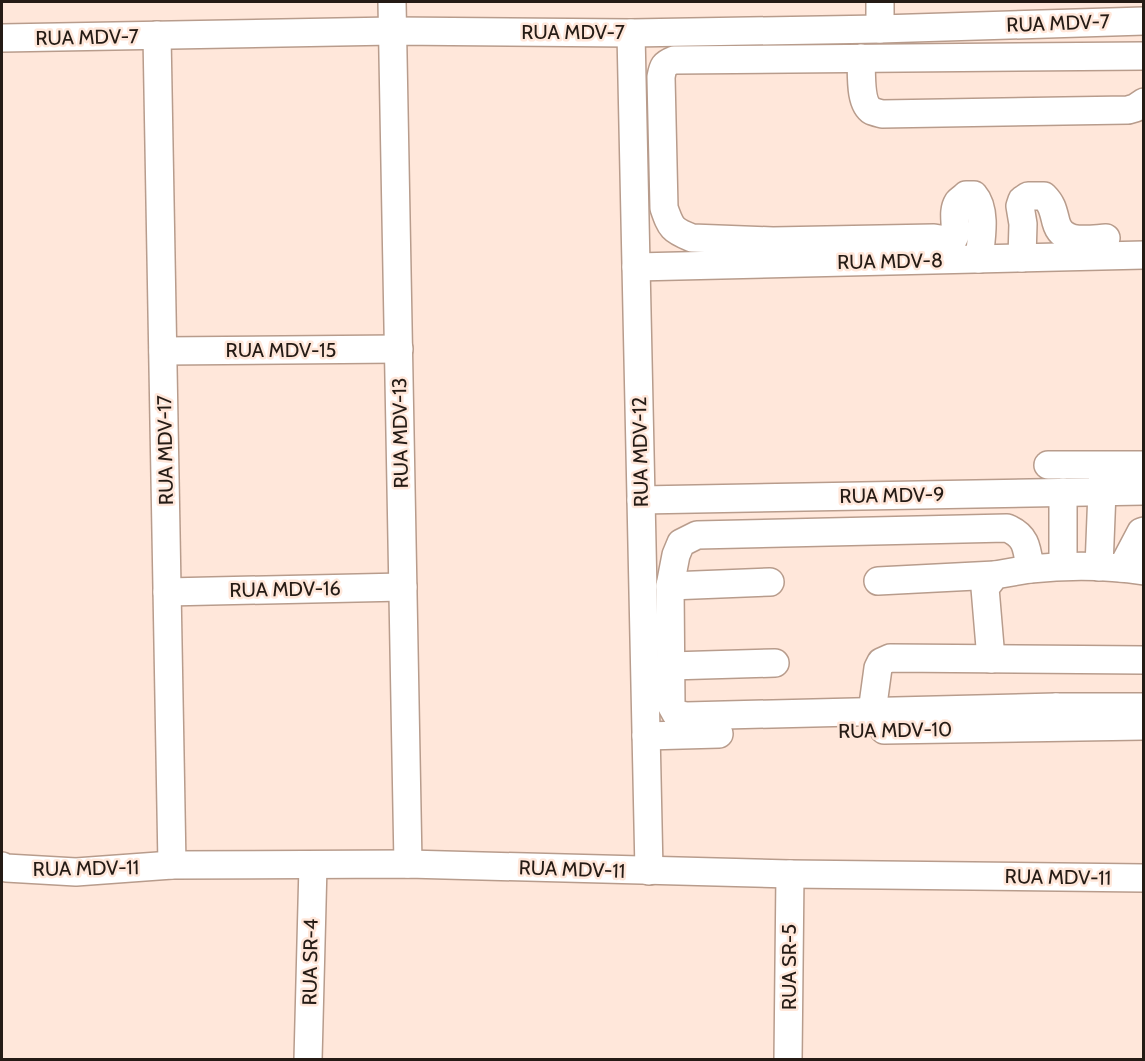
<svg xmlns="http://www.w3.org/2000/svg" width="1145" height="1061" font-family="Cabin,sans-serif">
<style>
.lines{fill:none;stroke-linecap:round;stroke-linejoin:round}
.minor-casing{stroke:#b89c8c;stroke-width:30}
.minor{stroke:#fff;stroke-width:27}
.labels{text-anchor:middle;stroke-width:5;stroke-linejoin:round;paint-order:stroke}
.street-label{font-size:20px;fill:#251b15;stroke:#ffe7da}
</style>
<rect width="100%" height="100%" fill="#ffe7da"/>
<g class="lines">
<defs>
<g id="minor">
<path d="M392,2L408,864"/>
<path d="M880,2V29"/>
<path d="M631,33L649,871"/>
<path d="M157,35L172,865"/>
<path d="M2,38L393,31L631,33L880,29L1144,21"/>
<path d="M861,58C862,73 859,103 872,111C872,111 881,114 882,114L1128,110L1135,108L1144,102"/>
<path d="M1022,258L1023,224L1020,206L1022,200L1028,196H1044C1052,204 1053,210 1056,222C1062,245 1088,239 1106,238"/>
<path d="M979,259C981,240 987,210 974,195H966C963,198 960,200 958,202C951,213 958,227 954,238L946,240L934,238L773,241L692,238C672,230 671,228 664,208L661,77C663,66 664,64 674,60L1144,56"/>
<path d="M636,267L1144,255"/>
<path d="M163,351L399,349"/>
<path d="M1048,465H1144"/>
<path d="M641,500L1144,491"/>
<path d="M1063,566V492"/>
<path d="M1099,567L1103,466"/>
<path d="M1122,568L1141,532L1144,531"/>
<path d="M878,581L995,575"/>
<path d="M670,586L770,582"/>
<path d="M167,592L403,587"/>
<path d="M991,659L985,588L995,575L1030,569"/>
<path d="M670,666L775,663"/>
<path d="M1056,707L686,716L676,714L671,705L670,586L676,555L681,543L697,535L1007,528C1027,536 1027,549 1030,569C1068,565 1106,565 1144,571"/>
<path d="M872,712L878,668L881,662L890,658L1144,660"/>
<path d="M1057,725L1056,707H1144"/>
<path d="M884,730L1144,726"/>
<path d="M646,736L719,734"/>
<path d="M2,866L6,868L76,872L172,865L408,864L790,874L1144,878"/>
<path d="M308,1060L313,865"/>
<path d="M788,1060L790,874"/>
</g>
</defs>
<use href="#minor" class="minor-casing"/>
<use href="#minor" class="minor"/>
</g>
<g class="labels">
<g class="street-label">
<text transform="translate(1058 23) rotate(-2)" y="7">RUA MDV-7</text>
<text x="573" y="39">RUA MDV-7</text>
<text transform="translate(87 37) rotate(-1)" y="7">RUA MDV-7</text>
<text transform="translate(890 261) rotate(-1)" y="7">RUA MDV-8</text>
<text x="281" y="357">RUA MDV-15</text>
<text transform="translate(400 433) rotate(-91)" y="7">RUA MDV-13</text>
<text transform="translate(165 450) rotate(-91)" y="7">RUA MDV-17</text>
<text transform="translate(640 452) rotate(-91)" y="7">RUA MDV-12</text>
<text transform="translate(892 495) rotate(-1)" y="7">RUA MDV-9</text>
<text transform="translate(285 589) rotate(-1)" y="7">RUA MDV-16</text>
<text transform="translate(895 730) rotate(-1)" y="7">RUA MDV-10</text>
<text transform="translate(86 868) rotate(-1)" y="7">RUA MDV-11</text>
<text transform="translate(572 869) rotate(2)" y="7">RUA MDV-11</text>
<text transform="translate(1058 877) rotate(1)" y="7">RUA MDV-11</text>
<text transform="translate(310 962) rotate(-89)" y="7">RUA SR-4</text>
<text transform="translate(789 967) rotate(-90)" y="7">RUA SR-5</text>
</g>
</g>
<rect width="1145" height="1061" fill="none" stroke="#251b15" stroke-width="6"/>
</svg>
